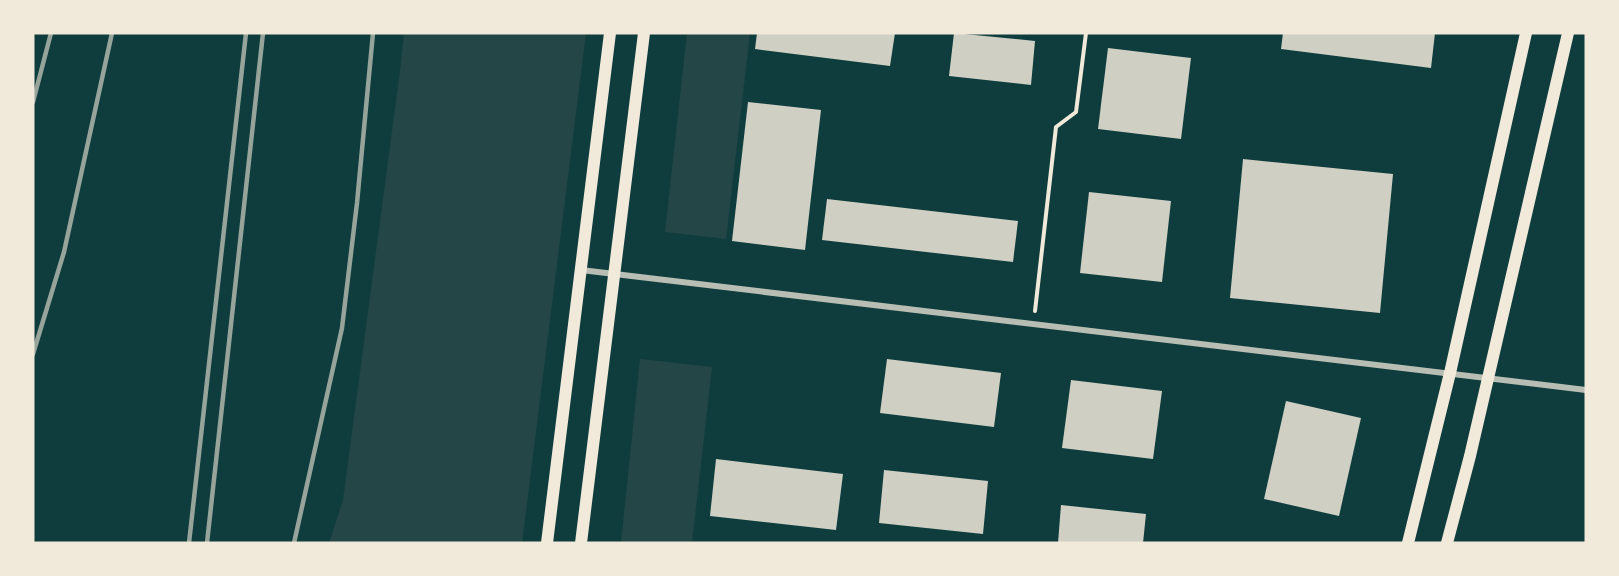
<svg xmlns="http://www.w3.org/2000/svg" width="1619" height="576" font-family="'Source Sans 3',sans-serif">
<style>
.green{fill:#244646}
.building{fill:#cfcfc3}
.lines{fill:none;stroke-linecap:round;stroke-linejoin:round}
.path{stroke:#f1e9da;stroke-width:4}
.minor{stroke:#b8beb3;stroke-width:6}
.secondary{stroke:#f1e9da;stroke-width:12}
.rail{stroke:#97a49c;stroke-width:4.5}
</style>
<rect width="100%" height="100%" fill="#0f3d3e"/>
<g class="green">
<path d="M404,33H586L522,543H329L343,500L400,71Z"/>
<path d="M687,33H750L726,239L665,232Z"/>
<path d="M640,359L712,367L692,543H621Z"/>
</g>
<g class="building">
<path d="M757,33H895L890,66L755,49Z"/>
<path d="M954,33L1035,41L1031,85L949,76Z"/>
<path d="M1283,33H1435L1431,68L1281,49Z"/>
<path d="M1108,48L1191,58L1181,139L1098,129Z"/>
<path d="M748,102L821,110L805,250L732,241Z"/>
<path d="M1243,159L1393,174L1380,313L1230,298Z"/>
<path d="M1089,192L1171,201L1162,282L1080,273Z"/>
<path d="M827,199L1018,221L1013,262L822,240Z"/>
<path d="M887,359L1001,373L994,427L880,413Z"/>
<path d="M1071,380L1162,391L1153,459L1062,448Z"/>
<path d="M1286,401L1361,418L1339,516L1264,499Z"/>
<path d="M716,459L843,474L836,530L710,516Z"/>
<path d="M884,470L988,481L983,534L879,523Z"/>
<path d="M1061,505L1146,514L1143,543H1058Z"/>
</g>
<g class="lines">
<path class="path" d="M1035,311L1056,127L1076,112L1086,33"/>
<path class="minor" d="M581,270L1586,390"/>
<g class="secondary">
<path d="M547,543L610,33"/>
<path d="M581,543L644,33"/>
<path d="M1408,543L1450,373L1526,33"/>
<path d="M1447,543L1470,456L1568,33"/>
</g>
<g class="rail">
<path d="M33,102L51,33"/>
<path d="M33,354L64,252L112,33"/>
<path d="M189,543L246,33"/>
<path d="M207,543L263,33"/>
<path d="M294,543L342,328L357,203L373,33"/>
</g>
</g>
<rect width="1619" height="576" fill="none" stroke="#f1e9da" stroke-width="69"/>
</svg>
